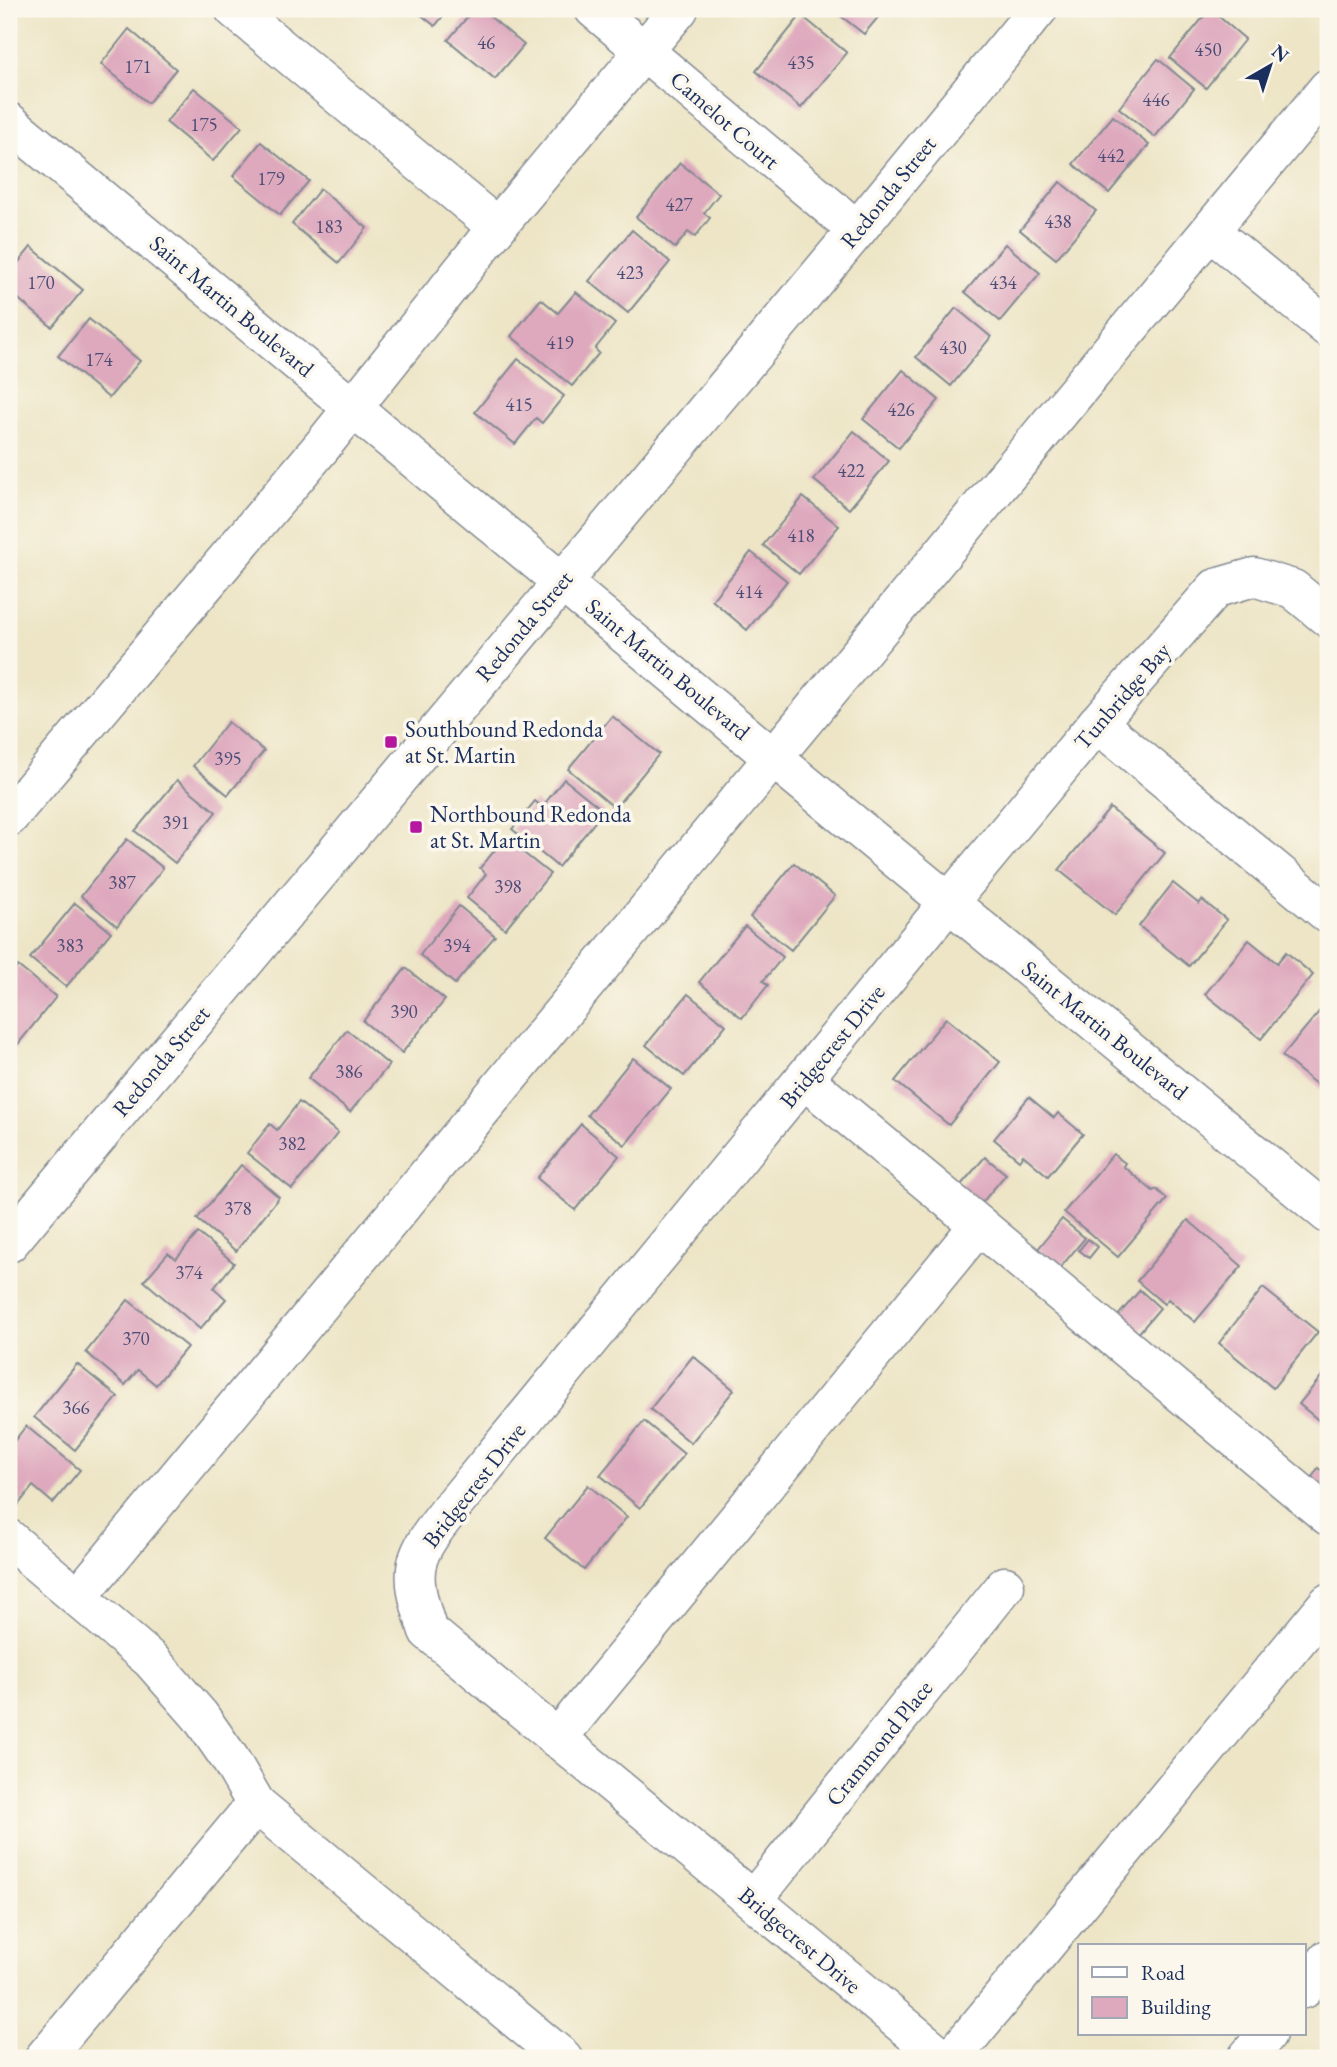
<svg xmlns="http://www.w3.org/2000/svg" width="1337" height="2067" font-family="'EB Garamond',serif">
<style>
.building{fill:#dea8bd}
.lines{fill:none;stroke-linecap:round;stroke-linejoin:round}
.minor-casing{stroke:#848a92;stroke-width:41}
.minor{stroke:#fff;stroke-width:38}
.poi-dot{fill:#b5179e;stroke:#fbf7ec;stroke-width:2.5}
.labels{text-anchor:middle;stroke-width:7;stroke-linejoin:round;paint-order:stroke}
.number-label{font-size:19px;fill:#4c4d76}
.street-label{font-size:23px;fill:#1b2f5e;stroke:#fbf7ec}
.poi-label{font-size:23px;fill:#1b2f5e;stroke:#fbf7ec;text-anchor:start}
</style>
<rect width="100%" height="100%" fill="#fbf7ec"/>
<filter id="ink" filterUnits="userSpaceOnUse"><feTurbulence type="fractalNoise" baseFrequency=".0143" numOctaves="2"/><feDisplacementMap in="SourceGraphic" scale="14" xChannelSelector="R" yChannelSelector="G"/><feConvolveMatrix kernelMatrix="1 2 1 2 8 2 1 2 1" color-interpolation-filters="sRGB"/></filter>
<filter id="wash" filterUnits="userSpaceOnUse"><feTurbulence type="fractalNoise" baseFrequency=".00686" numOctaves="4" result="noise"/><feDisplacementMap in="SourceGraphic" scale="28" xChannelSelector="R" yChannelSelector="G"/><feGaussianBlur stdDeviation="1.57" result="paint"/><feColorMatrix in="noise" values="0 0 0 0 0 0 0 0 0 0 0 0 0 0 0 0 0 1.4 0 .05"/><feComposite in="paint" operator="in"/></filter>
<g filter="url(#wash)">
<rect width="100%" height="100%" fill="#ede5c6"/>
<g id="blocks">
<g class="building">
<path d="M414,9H449L435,26Z"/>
<path d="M474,9H481L524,45L495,79L448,40Z"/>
<path d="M832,9H885L864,34Z"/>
<path d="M1210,9L1245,39L1206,88L1170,58Z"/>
<path d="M801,15L847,53L801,108L756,71Z"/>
<path d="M129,29L176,69L148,103L101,64Z"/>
<path d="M1158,59L1194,89L1155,137L1119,108Z"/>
<path d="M194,88L242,127L213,161L166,122Z"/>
<path d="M1113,116L1149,145L1109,193L1073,164Z"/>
<path d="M261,142L309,181L280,215L233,176Z"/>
<path d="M680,163L719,194L704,213L710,218L695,237L688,232L675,248L636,217Z"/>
<path d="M1060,182L1096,211L1056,259L1020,230Z"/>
<path d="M320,189L367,228L339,263L292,224Z"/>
<path d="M632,230L670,262L628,313L589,281Z"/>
<path d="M1005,244L1040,273L1000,321L965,292Z"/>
<path d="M31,247L83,290L52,327L9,291V274Z"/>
<path d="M576,292L615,324L595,349L599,353L572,386L511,336L541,299L558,313Z"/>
<path d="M956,308L991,337L951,386L916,357Z"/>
<path d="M89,319L140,361L109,398L58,356Z"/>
<path d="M518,359L564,396L542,423L536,418L515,444L475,412Z"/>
<path d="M903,370L939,400L899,448L863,419Z"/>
<path d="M854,431L889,461L849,509L814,480Z"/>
<path d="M803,497L839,526L799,574L763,545Z"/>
<path d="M751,552L787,581L747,630L712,600Z"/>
<path d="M612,716L659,754L615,808L568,769Z"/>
<path d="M228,722L264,751L228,795L193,766Z"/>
<path d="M564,779L604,811L558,867L512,829L535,801L542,807Z"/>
<path d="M177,780L216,812L175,863L135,831Z"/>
<path d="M1110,808L1165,853L1115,915L1059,870Z"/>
<path d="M505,838L550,874L505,929L467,898L486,874L480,868Z"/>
<path d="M127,839L163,868L117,926L81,896Z"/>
<path d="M794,863L835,896L791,950L750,917Z"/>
<path d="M1173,883L1199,904L1202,900L1227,920L1189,966L1139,926Z"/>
<path d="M75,903L111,932L66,987L30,958Z"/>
<path d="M459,906L495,936L455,984L420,955Z"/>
<path d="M745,926L783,957L763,981L768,985L742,1018L699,982Z"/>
<path d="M1249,940L1277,963L1286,952L1313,975L1261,1039L1205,994Z"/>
<path d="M18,966L56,997L14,1049L9,1044V977Z"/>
<path d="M406,968L445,1000L402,1053L363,1021Z"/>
<path d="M688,994L726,1025L684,1076L646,1045Z"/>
<path d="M1328,1001V1094L1282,1056Z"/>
<path d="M946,1018L1000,1062L949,1125L895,1081Z"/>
<path d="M347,1030L389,1065L350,1112L308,1078Z"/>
<path d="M633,1058L671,1089L625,1145L587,1115Z"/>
<path d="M1029,1097L1054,1118L1058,1113L1083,1134L1048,1176L1023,1155L1019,1160L994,1139Z"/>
<path d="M299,1102L338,1133L292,1189L247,1153L270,1124L277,1130Z"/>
<path d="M581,1124L619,1156L575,1210L537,1178Z"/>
<path d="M1113,1154L1125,1163L1123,1166L1153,1191L1156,1189L1167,1199L1118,1257L1064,1212Z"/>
<path d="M985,1157L1006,1174L981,1204L960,1186Z"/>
<path d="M241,1165L279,1197L236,1251L197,1219Z"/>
<path d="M1062,1219L1085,1238L1060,1268L1038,1249Z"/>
<path d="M1188,1220L1242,1266L1195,1322L1168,1299L1164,1304L1137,1281Z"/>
<path d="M198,1233L234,1263L214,1288L226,1299L200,1329L144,1281L168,1253L176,1259Z"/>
<path d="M1088,1239L1098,1247L1089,1258L1079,1250Z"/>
<path d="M1263,1288L1318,1332L1273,1388L1219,1343Z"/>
<path d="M1140,1290L1160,1308L1137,1335L1116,1318Z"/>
<path d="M128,1300L187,1347L156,1385L138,1370L125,1385L86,1352Z"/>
<path d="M693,1356L734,1390L691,1443L650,1409Z"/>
<path d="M77,1364L118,1397L75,1450L34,1417Z"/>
<path d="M1328,1368V1428L1299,1404Z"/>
<path d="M644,1421L684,1454L640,1508L600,1475Z"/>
<path d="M26,1426L80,1470L53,1503L33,1486L15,1509L9,1504V1448Z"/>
<path d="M1318,1468L1328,1475V1483L1324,1489L1311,1479Z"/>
<path d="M588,1485L627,1517L584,1570L545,1538Z"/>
</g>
</g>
</g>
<g filter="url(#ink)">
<use href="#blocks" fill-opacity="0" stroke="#848a92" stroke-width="2"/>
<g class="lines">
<defs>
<g id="minor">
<path d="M234,9L497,227"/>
<path d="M594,9L857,230"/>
<path d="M9,122L772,757L1328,1214"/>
<path d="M1211,232L1328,328"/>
<path d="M1097,723L1328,914"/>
<path d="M9,817L323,445L497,227L679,9"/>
<path d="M805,1080L1328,1516"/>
<path d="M9,1243L857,230L1038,9"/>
<path d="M9,1539L151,1660L200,1716L230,1759L256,1804"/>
<path d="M78,1597L1328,88"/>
<path d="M557,1739L979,1225"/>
<path d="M753,1900L1005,1586"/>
<path d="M1304,1989L1328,1959"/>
<path d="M44,2058L256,1804L563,2058"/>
<path d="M943,2058L428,1631C407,1568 411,1558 452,1507L949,902L1097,723L1216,588L1254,577L1293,589L1328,618"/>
<path d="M952,2058L1328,1603"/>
<path d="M1247,2058L1267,2034"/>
</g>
</defs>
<use href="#minor" class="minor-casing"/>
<use href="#minor" class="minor"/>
</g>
</g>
<g class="poi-dot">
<rect x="384" y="735" width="14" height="14" rx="3.5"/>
<rect x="409" y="820" width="14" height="14" rx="3.5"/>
</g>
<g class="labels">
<g class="number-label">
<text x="486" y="49">46</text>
<text x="1208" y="56">450</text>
<text x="801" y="69">435</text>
<text x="138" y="73">171</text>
<text x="1156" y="106">446</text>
<text x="204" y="131">175</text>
<text x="1111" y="162">442</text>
<text x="271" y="185">179</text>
<text x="679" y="211">427</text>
<text x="1058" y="228">438</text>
<text x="329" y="233">183</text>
<text x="630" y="279">423</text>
<text x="41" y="289">170</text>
<text x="1003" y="289">434</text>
<text x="560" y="349">419</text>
<text x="953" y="354">430</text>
<text x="99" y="366">174</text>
<text x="519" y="411">415</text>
<text x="901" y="416">426</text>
<text x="851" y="477">422</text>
<text x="801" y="542">418</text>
<text x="749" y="598">414</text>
<text x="228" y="765">395</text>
<text x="176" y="829">391</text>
<text x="122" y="889">387</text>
<text x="508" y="893">398</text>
<text x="70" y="952">383</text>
<text x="457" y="952">394</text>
<text x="404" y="1018">390</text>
<text x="349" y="1078">386</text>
<text x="292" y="1150">382</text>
<text x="238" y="1215">378</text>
<text x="189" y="1279">374</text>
<text x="136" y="1345">370</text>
<text x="76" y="1414">366</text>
</g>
<g class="street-label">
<text transform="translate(725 120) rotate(41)" y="8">Camelot Court</text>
<text transform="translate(888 192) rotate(-51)" y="8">Redonda Street</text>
<text transform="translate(232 306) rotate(40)" y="8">Saint Martin Boulevard</text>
<text transform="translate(524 626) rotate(-50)" y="8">Redonda Street</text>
<text transform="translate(668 669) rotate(40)" y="8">Saint Martin Boulevard</text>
<text transform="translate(1122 696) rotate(-49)" y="8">Tunbridge Bay</text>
<text transform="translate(1105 1030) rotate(39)" y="8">Saint Martin Boulevard</text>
<text transform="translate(832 1046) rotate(-51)" y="8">Bridgecrest Drive</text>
<text transform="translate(161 1061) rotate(-50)" y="8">Redonda Street</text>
<text transform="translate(474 1485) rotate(-52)" y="8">Bridgecrest Drive</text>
<text transform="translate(879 1743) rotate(-51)" y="8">Crammond Place</text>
<text transform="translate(800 1940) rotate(40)" y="8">Bridgecrest Drive</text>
</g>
<g class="poi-label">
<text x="405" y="737">Southbound Redonda<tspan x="405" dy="26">at St. Martin</tspan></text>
<text x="430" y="822">Northbound Redonda<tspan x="430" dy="26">at St. Martin</tspan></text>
</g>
</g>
<rect width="1337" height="2067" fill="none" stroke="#fbf7ec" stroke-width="35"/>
<rect x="1078" y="1944" width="228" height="91" fill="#fbf7ec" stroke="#a1a7b3" stroke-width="2"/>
<rect x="1092" y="1967" width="35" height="10" fill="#ffffff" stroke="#a1a7b3" stroke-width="2"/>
<text x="1141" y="1980" font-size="21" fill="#1b2f5e">Road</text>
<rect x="1092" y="1997" width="35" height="21" fill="#dea8bd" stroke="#a1a7b3" stroke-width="2"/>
<text x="1141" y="2014" font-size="21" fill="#1b2f5e">Building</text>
<g transform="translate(1270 66) rotate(39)" stroke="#fbf7ec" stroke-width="5" paint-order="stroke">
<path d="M0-5L12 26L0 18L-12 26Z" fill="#1b2f5e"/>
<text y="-10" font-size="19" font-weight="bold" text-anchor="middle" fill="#1b2f5e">N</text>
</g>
</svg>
